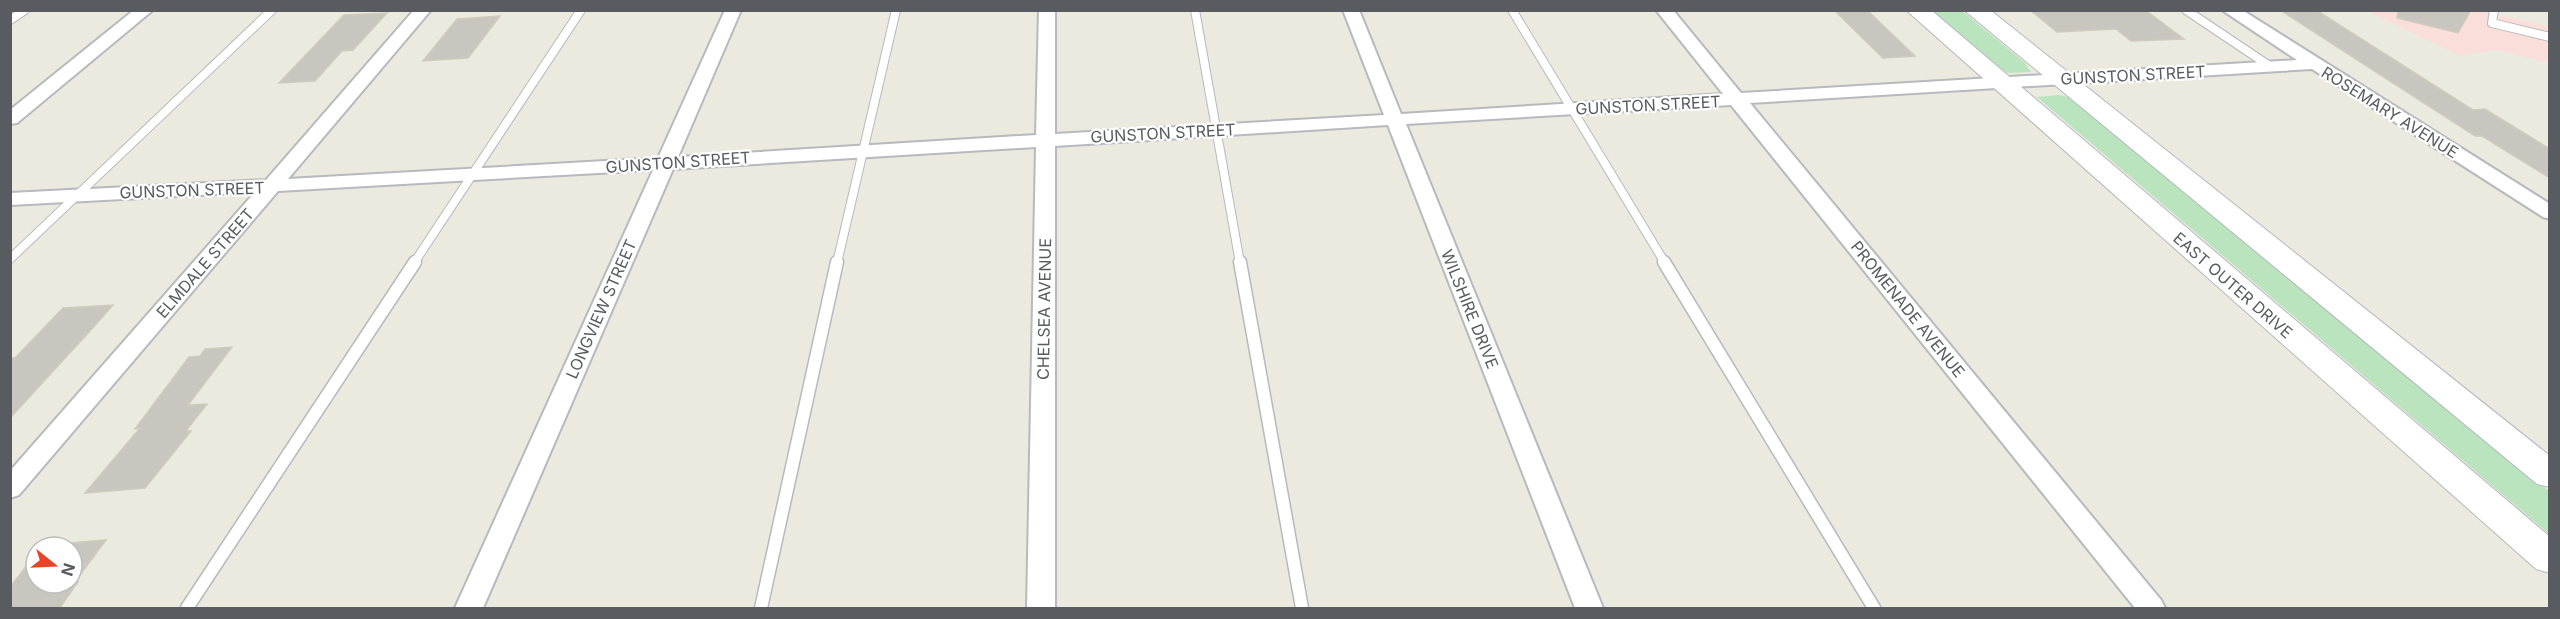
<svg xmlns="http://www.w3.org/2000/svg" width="2560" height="619" font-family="Inter,sans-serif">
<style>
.medical{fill:#faded9}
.green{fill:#bae4bd}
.building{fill:#c8c6be;stroke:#d0cbbd;stroke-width:1.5}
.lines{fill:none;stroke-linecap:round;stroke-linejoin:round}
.lane-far1-casing{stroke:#b7b9be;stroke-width:10}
.lane-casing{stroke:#b7b9be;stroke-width:15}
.street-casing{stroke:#b7b9be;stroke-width:4}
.secondary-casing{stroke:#b5b8be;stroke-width:2}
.lane-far1{stroke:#fff;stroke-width:8}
.lane{stroke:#fff;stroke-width:12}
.street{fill:#fff;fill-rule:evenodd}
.secondary{fill:#fff;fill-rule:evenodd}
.labels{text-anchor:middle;stroke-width:4.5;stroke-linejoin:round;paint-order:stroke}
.street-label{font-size:16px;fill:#585b60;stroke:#fff}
</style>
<rect width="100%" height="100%" fill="#ebeadf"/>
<path class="medical" d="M2367,11H2482L2549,27V63L2499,50L2459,55Z"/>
<g class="green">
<path d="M1932,11H1962L2025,63L2031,72L2008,73L2002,71Z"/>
<path d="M2059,95L2068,97L2549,491V534L2037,97Z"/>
</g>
<g class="building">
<path d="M1834,10H1867L1915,56L1883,58Z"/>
<path d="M2030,10H2145L2184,39L2131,41L2116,29L2057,32Z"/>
<path d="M2280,10H2316L2473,110L2485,109L2550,149V178L2482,136H2475Z"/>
<path d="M2398,10H2471L2458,33L2397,18Z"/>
<path d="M387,13L353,50L342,51L315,81L279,83L344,15Z"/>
<path d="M500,16L468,58L423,61L457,19Z"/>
<path d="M113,305L90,331L10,418V358H15L63,308Z"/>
<path d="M232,347L188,405L207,404L186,431H191L145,488L85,493L140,428L135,429L189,357L200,356L205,349Z"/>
<path d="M106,540L74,583L78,582L59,609H10V587L36,554V583H72V547H43L45,545Z"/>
</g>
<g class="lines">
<defs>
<g id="lane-far1">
<path d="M1195,10L1240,263"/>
<path d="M1512,10L1665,263"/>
<path d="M2186,10L2271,67"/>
<path d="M2494,10L2492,23L2550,37"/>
<path d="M10,20L25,10"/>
<path d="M10,259L272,10"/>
<path d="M414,263L581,10"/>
<path d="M837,263L896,10"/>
</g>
<g id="lane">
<path d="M1240,262L1302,608"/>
<path d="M1664,262L1874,608"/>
<path d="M187,608L415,262"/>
<path d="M761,608L837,262"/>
</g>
<g id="street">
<path d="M134,10H153L17,123L10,124V110Z"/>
<path d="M414,10H431L288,179L658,158L725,10H741L678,157L1036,135L1039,10H1055V134L1384,115L1343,10H1359L1401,114L1723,94L1656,10H1673L1741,93L2297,60L2222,10H2242L2550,204V219L2543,217L2312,69L1750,103L2161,600L2165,608H2135L1731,105L1406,124L1603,608H1575L1388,125L1055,146V608H1027L1036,147L673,169L483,608H455L653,170L278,191L19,495L10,498V471L255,192L10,205V193L266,180Z"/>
</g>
<g id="secondary">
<path d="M1906,10H1931L2550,537V573L2536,569Z"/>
<path d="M1964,10H1990L2550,456V487L2537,484Z"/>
</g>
</defs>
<use href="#lane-far1" class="lane-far1-casing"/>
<use href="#lane" class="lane-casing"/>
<use href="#street" class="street-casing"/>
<use href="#secondary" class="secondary-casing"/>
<use href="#lane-far1" class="lane-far1"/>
<use href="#lane" class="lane"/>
<use href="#street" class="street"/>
<use href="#secondary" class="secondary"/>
</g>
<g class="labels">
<g class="street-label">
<text transform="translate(2133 75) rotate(-3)" y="6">GUNSTON STREET</text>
<text transform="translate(1648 105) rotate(-3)" y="6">GUNSTON STREET</text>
<text transform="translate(2390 112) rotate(32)" y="6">ROSEMARY AVENUE</text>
<text transform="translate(1163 133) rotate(-3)" y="6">GUNSTON STREET</text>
<text transform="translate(678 162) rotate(-4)" y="6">GUNSTON STREET</text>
<text transform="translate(192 190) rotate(-2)" y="6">GUNSTON STREET</text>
<text transform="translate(205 263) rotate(-49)" y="6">ELMDALE STREET</text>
<text transform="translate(2233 285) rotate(41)" y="6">EAST OUTER DRIVE</text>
<text transform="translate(601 309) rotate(-66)" y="6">LONGVIEW STREET</text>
<text transform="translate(1044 309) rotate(-89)" y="6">CHELSEA AVENUE</text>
<text transform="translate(1470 309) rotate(68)" y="6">WILSHIRE DRIVE</text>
<text transform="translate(1908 309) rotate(51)" y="6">PROMENADE AVENUE</text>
</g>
</g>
<rect width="2560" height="619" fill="none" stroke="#585b60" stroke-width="24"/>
<g transform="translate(54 565) rotate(108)"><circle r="28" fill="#ffffff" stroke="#bcbdbf" stroke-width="1.5"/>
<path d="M0-4.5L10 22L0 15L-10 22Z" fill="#e94428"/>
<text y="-9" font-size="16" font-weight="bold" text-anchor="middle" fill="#585b60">N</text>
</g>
</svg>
